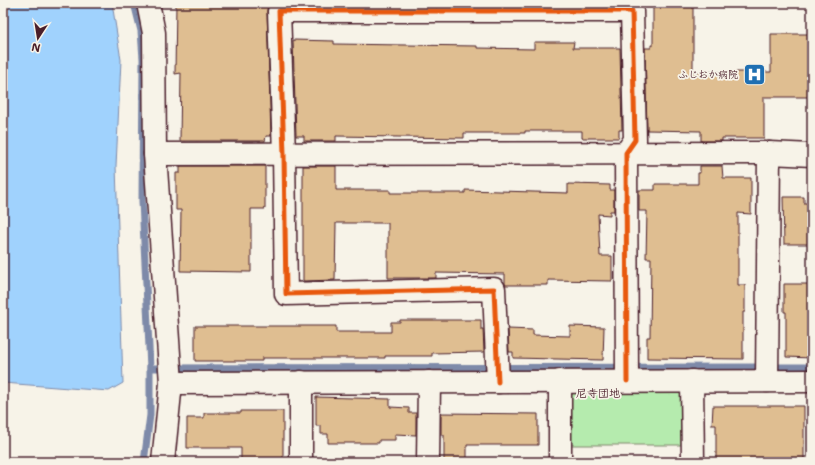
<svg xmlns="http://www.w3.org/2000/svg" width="815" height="465" font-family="'Shantell Sans','Klee One',sans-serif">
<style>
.green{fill:#b5ebae;stroke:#80856c}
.water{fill:#a0d2fd;stroke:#7e8aa9}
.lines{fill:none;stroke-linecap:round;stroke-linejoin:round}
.stream{stroke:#7e8aa9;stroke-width:7}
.building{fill:#dfbe91;stroke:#4a1f2b}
.minor-casing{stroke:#4a1f2b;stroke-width:25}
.minor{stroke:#f7f3e8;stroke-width:22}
.cycleway-casing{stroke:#f7f3e8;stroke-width:8}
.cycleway{stroke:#e8590c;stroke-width:5}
.labels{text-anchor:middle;stroke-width:3.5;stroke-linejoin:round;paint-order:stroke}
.poi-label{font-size:10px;font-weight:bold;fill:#4a1f2b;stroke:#f7f3e8;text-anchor:end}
.neighbourhood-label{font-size:11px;font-weight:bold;fill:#4a1f2b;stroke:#f7f3e8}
</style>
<rect width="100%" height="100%" fill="#f7f3e8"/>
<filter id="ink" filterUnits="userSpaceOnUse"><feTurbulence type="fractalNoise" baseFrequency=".025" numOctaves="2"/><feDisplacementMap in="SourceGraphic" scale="8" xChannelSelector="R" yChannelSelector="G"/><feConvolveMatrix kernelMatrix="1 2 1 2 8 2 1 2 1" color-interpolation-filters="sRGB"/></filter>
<g filter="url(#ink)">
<rect class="green" x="569" y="390" width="112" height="55"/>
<path class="water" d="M3,3H112L121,60L116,166L123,383L109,391L3,383Z"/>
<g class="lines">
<g class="stream">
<path d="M134,3L141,31L143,59L142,201L150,368V415L144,462"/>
<path d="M150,368L812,367"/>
</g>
</g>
<g class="building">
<path d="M176,3H269L267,11L271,136H266L265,141H180L181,73L175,74Z"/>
<path d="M653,3H693V72H771V34H812V97H764V138H722V141H701V131L647,130L645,48H651V45L653,46Z"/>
<path d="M293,40L334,41V44L477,46V48L534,49V42H574L573,48H620L622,130H619V138H582V131H525V133H464V138L336,136V141H304V136H296Z"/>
<path d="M180,166H265V209H251V272L180,271L181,210H176V173H180Z"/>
<path d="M303,166H336V190H390V193H465V190L568,193V184L610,185V190H614V211H610V215L598,214L600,256H612V281L548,280V285H505V274L436,273V278H388V223H336L335,280L303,281Z"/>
<path d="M700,166H722L723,178H751V214L738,213V285H745V312H743V359L647,358V337H650L651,258H646L647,211H639V190H655V184H698V173H700Z"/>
<path d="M783,197H804V203H812V244H784Z"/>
<path d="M784,284H812V358L786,357V312H784Z"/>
<path d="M400,320H481V329H483L484,352L432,353V356H385V358H262V361H195V326H336V332H391V322H400Z"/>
<path d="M570,326L604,327L603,360L513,358V352H509L508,329L533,330V335L570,336Z"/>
<path d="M316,397L390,399V407L409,408V413H416V435L395,434V440H379V443H328V434H321V426H316Z"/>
<path d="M713,406H804V462H716V425H712Z"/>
<path d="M241,411H283V462H241V448H187V418H204V413H241Z"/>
<path d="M441,413L538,414V445H467V462H444V435H441Z"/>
</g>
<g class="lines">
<defs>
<g id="minor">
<path d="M148,3L154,33L155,154L171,383L163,462"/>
<path d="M155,154L769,153L812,155"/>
<path d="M692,381L693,462"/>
<path d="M767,381L769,153"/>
<path d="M498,382L494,289L286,294L284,154L279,11H632L635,140L626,153L627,381"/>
<path d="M171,383L812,381"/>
<path d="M301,462V382"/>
<path d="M428,462L429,382"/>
<path d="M560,462V381"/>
</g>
</defs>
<use href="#minor" class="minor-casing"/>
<use href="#minor" class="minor"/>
<defs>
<path id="cycleway" d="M498,382L494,289L286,294L284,154L279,11H632L635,140L626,153L627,381"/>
</defs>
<use href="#cycleway" class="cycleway-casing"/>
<use href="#cycleway" class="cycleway"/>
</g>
</g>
<defs>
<symbol id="hospital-square" viewBox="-11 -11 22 22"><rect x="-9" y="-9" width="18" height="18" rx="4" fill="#1f6fb2" stroke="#f7f3e8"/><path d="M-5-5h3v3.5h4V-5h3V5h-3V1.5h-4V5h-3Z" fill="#fff"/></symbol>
</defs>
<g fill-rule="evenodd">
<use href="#hospital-square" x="742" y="62" width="25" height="25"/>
</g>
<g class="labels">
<g class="poi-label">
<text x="738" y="78">ふじおか病院</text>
</g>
<g class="neighbourhood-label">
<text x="598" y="397">尼寺団地</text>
</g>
</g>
<rect width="815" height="465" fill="none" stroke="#f7f3e8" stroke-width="16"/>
<rect x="8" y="8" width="799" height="449" fill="none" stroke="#4a1f2b" stroke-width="1.5" filter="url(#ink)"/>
<g transform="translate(38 38) rotate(192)" stroke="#f7f3e8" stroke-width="3" paint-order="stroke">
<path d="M0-3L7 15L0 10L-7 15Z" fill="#4a1f2b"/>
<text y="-6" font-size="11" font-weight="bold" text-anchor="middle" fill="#4a1f2b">N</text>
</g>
</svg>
